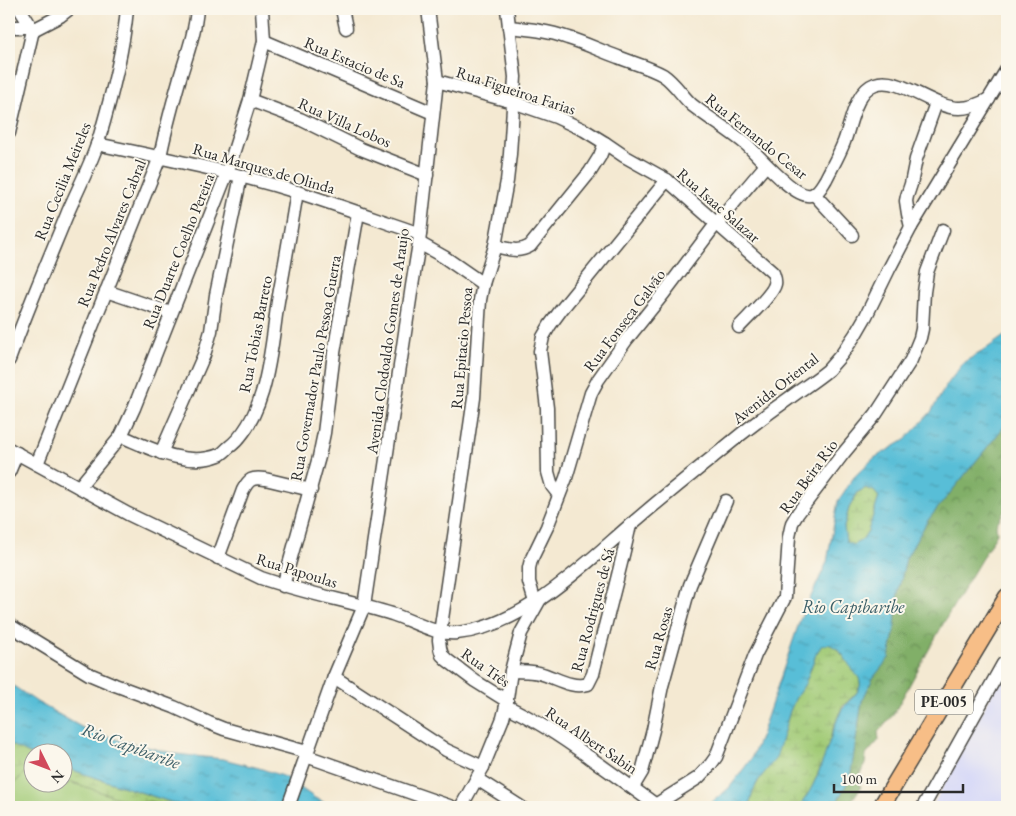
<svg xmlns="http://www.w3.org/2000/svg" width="1016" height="816" font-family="'EB Garamond',serif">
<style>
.built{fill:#d6d8f8}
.green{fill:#a2cb77;stroke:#667b51}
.forest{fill:url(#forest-crowns);stroke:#566d4a}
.wetland{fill:url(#wetland-marsh);stroke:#667b51}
.water{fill:url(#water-ripples);stroke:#427481;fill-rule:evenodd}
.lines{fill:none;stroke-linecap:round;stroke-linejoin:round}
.minor-casing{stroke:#494844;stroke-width:15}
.major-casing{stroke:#494844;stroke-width:19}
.minor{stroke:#fff;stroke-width:12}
.major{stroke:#f7be87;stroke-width:16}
.labels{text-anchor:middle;stroke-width:4;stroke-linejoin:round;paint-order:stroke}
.shield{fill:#fbf7ec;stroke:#696865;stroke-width:1}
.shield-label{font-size:15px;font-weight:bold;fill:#2b2b2b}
.street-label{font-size:16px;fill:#2b2b2b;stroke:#fbf7ec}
.water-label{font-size:18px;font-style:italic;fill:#3b5e67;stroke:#fbf7ec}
</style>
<defs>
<pattern id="forest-crowns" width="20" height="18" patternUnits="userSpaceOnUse" patternTransform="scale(1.25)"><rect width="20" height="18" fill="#81af68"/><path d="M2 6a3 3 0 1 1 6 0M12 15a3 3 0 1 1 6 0" fill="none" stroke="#6a8f56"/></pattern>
<pattern id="wetland-marsh" width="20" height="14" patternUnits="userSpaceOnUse" patternTransform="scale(1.25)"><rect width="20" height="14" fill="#a2cb77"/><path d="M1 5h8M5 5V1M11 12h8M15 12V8" fill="none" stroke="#8cae67"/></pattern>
<pattern id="water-ripples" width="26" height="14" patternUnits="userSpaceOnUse" patternTransform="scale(1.25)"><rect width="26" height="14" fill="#59bed7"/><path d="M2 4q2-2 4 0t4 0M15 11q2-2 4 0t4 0" fill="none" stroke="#4a9baf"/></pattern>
</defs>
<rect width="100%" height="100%" fill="#fbf7ec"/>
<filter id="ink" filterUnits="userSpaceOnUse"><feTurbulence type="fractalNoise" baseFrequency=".02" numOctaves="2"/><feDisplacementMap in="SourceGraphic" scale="10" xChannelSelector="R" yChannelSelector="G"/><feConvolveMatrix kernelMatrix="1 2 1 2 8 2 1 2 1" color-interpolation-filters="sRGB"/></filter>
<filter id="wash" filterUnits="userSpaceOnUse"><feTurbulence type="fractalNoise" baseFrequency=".0096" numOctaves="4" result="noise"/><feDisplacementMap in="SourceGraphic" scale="20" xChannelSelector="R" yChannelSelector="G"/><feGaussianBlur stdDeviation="1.12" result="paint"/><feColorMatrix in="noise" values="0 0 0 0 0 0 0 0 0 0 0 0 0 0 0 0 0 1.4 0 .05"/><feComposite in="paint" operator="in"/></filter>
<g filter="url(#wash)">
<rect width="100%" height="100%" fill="#f4e9d2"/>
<path class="built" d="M1002,671H1007V807H932L990,697Z"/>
<path class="green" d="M24,773H32V784H62L63,780H65V783L67,784L69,781L75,784L162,804L169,807H9V789Z"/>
<path class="forest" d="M1007,423V509L1003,513L996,525L997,533L948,615L893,715L878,732L879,740L866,755L865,764L857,780L861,787L847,807H834L850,778L862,701L873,678L889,658L895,627L897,598L906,558L928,520Z"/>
<g class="wetland">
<path d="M866,488L874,491L879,497L868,531L862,540L853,545L846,542L844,527L849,508L858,492Z"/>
<path d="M829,644L836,648L845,658L860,679V686L857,692L842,707L833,729L825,756L813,785L805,800L798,807H749L753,791L783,735L790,711L796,697L805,684L816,654L822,645Z"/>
<path d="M9,744L32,755V773H24L9,789Z"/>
<path d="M63,767L186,807H169L162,804L149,801L138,805L69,781L67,785L65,780H63Z"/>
</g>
<g class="water">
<path d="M1007,334V423L928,520L906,558L897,598L895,627L889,658L873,678L862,701L850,778L834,807H798C820,784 827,742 840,713C844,704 859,694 860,686C861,685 859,679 859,678C857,675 854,672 852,669C847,662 843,653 836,648C831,644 827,644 822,645L816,654L805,684L796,697L790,711L776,758L758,781L753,791L749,807H706L729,788L751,759L761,735L800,620L827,562L838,501L854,477L874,458L905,440L931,412L946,386L964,362L983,351ZM866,488L874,491L879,497L868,531L862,540L853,545L846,542L844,527L849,508L858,492Z"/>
<path d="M9,683L37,702L83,728L118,740L176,754L223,759L259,768L285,777L315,798L334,807H186L63,767L62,754H32V755L9,744Z"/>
</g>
</g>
<g filter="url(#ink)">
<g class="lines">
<defs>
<g id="minor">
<path d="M342,9L346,28"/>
<path d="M9,27H32"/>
<path d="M509,27C529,29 549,31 568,38C585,43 601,51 618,57C633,63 649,67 663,75C675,83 682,96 692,105C710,119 730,131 747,145C759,156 795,199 811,195C819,193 822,185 826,179C832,167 839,155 844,142C851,124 855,91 875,84C899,75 933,109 960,108C970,108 980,104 989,99"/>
<path d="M33,30L60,16L69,9"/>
<path d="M264,41L433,113"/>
<path d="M437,81L513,102L556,117L584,130L605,143L624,156L667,180L773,273C774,276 776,280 775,284C773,294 747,318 739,327"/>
<path d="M250,100L300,119L361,149L427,175"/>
<path d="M9,133L33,30L20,9"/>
<path d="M97,144C164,158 232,172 297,192C338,205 379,220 420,234"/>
<path d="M814,194L852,235"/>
<path d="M911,227L908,214L906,201L907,196L911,184L916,159L936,103"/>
<path d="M419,243L444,257L483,284"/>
<path d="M495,246C507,249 519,253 530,246L590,172L600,156L605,143"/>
<path d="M106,291L171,313"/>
<path d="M9,360C27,310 48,261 68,212C78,189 90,166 98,142C111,99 123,54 127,9"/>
<path d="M121,436C150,448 186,468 219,455C222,454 225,451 228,448C268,418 271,346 278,301C285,264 291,228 297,192"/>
<path d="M9,449L128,514L261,578C304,593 349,601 392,614C413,621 435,635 457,633C521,627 582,567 628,527C656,503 684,480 713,457C738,436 764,416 791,397C803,388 816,380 828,370L842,354L855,335L866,316L889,269L911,227L1007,69"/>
<path d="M161,453L204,355L211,331L216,295L241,176"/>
<path d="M37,464L160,157C165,131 172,106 179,81C186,57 195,34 197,9"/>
<path d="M9,472L17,453"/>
<path d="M79,487L121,436L134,408L227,173L238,138L250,100L264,41L262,9"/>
<path d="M559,495L552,486L548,472L547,408L540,351L543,337L550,325L561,310L667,180"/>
<path d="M218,558L243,490C249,479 252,477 265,479L311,490"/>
<path d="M283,586L319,457L324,433L334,353L358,213"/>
<path d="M535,602L529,582V568L531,560L547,527L566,478L591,393L598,380L627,339L664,293L716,224L766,165"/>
<path d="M9,625L89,674L115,685L174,707L209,723L224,729L307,752"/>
<path d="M511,671C520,671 530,671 539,673C555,677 571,689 588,684L593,674C605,624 619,575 630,525"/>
<path d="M334,677L446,750L483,767"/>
<path d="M507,701L475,681L447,660L442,655L440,648L439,640L474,398L480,300L483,284L495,246L507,181L510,154L515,77L507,9"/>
<path d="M506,706C536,720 563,738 589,757C612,773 634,789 656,805"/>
<path d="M306,756L452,807"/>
<path d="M477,779L521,807"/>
<path d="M633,787L642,772L653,730L662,686L690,585L726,501"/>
<path d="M288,807L334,677L364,606L412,286L419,243L437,81L428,9"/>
<path d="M461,807L483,767L503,718L506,706L511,671L521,633L539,601"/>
<path d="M652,807L698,778L711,764L716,757L755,655L785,597L789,537L792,523L798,513L842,455L876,414L911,360L920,338L922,329L924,292L927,272L943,230"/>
<path d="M923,807L1003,664"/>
</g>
<path id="major" d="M881,807L1007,597"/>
</defs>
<use href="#minor" class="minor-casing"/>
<use href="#major" class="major-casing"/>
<use href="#minor" class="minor"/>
<use href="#major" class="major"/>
</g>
</g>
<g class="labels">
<rect class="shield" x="915" y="689.5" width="58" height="25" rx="4"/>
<g class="shield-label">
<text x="944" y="707">PE-005</text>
</g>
<g class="street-label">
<text transform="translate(355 62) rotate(23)" y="6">Rua Estacio de Sa</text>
<text transform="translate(516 90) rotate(18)" y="6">Rua Figueiroa Farias</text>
<text transform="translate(345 122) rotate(24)" y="6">Rua Villa Lobos</text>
<text transform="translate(757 136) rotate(39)" y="6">Rua Fernando Cesar</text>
<text transform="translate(264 168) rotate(16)" y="6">Rua Marques de Olinda</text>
<text transform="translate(62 181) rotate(-68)" y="6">Rua Cecilia Meireles</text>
<text transform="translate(719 205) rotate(41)" y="6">Rua Isaac Salazar</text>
<text transform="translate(111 233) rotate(-68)" y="6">Rua Pedro Alvares Cabral</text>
<text transform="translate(178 251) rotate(-68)" y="6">Rua Duarte Coelho Pereira</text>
<text transform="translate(624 320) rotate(-53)" y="6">Rua Fonseca Galvão</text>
<text transform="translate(255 334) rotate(-79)" y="6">Rua Tobias Barreto</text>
<text transform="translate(387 341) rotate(-82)" y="6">Avenida Clodoaldo Gomes de Araujo</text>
<text transform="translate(461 348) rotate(-85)" y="6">Rua Epitacio Pessoa</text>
<text transform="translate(315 368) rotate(-80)" y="6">Rua Governador Paulo Pessoa Guerra</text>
<text transform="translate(775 388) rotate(-38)" y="6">Avenida Oriental</text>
<text transform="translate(808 476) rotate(-54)" y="6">Rua Beira Rio</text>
<text transform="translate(297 570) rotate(17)" y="6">Rua Papoulas</text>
<text transform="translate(592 610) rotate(-75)" y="6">Rua Rodrigues de Sá</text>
<text transform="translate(658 638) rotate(-74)" y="6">Rua Rosas</text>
<text transform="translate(486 667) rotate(35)" y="6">Rua Três</text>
<text transform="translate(592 740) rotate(34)" y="6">Rua Albert Sabin</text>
</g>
<g class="water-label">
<text x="853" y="613">Rio Capibaribe</text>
<text transform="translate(131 746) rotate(20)" y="6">Rio Capibaribe</text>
</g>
</g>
<rect width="1016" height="816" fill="none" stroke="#fbf7ec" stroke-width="30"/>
<g transform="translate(48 768) rotate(132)"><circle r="24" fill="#fbf7ec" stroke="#a8a59f"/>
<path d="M0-4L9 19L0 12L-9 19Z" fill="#d1495b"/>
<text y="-8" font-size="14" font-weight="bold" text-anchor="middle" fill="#2b2b2b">N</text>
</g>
<path d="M834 784v8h129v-8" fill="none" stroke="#2b2b2b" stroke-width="2.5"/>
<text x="841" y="784" font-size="15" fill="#2b2b2b" stroke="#fbf7ec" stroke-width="4" paint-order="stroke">100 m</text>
</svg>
